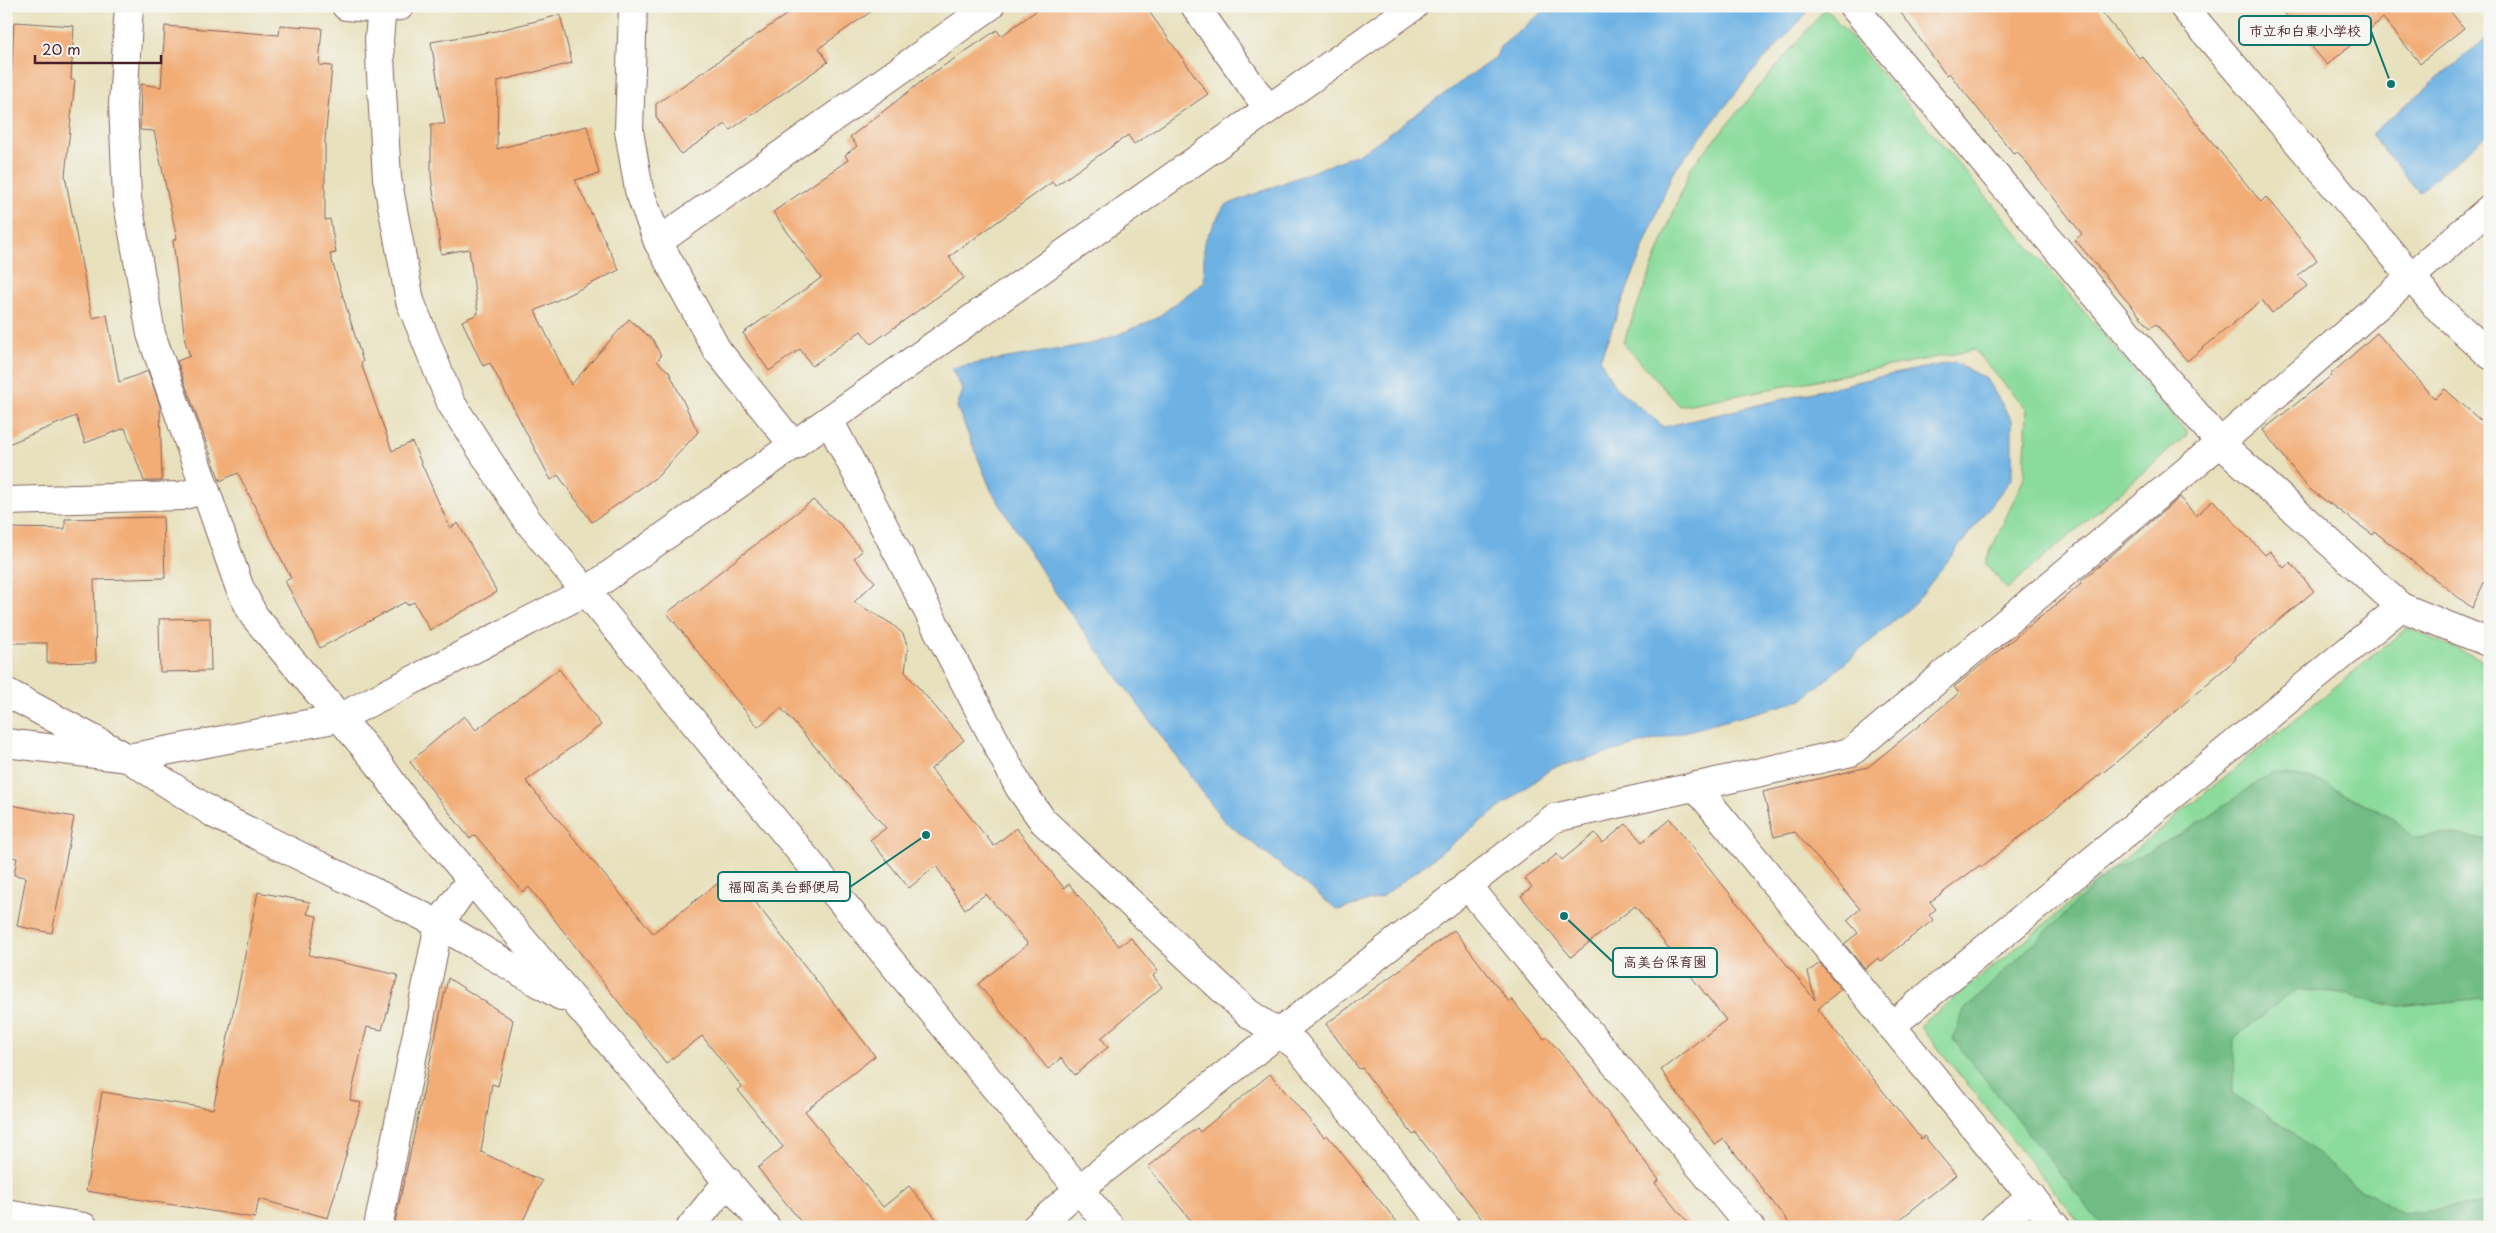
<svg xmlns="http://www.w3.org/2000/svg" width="2496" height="1233" font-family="'Playpen Sans','Klee One',sans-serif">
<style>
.green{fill:#8bdc9c;stroke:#6a7e64}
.forest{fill:#70bc84;stroke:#5d6e58}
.water{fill:#6eb2e4;stroke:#5c6888}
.building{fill:#f2ac74}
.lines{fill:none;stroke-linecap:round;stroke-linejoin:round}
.minor-casing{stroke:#81635e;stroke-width:30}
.minor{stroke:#fff;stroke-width:28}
.leader{fill:none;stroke:#0f766e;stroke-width:2}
.callout-dot{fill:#0f766e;stroke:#f6f6f2;stroke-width:2}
.callout{fill:#f6f6f2;stroke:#0f766e;stroke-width:2}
.callout-label{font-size:14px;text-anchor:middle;font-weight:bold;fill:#4a1f2b}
</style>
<rect width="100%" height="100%" fill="#f6f6f2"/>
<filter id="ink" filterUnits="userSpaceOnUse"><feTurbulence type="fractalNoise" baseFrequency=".02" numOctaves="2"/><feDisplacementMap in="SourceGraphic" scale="10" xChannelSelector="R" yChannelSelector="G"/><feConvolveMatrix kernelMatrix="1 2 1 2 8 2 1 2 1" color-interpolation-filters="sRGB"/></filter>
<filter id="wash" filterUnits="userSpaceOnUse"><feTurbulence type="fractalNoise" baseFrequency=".0096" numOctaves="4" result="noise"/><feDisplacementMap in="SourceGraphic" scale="20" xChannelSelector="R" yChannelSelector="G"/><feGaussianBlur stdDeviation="1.12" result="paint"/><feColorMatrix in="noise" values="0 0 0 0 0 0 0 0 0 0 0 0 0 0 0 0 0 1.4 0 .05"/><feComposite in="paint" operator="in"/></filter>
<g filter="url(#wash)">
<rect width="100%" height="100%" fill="#e8e1bd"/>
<g class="green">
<path d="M1826,8L2188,434L2007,589L1985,563L2024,478L2027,410L1974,350L1680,406L1623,343L1691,167Z"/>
<path d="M2407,628L2490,663V1227H2083L1920,1026Z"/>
</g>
<path class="forest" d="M2271,773L2314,779L2391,817L2414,837L2456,834L2490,840V1003L2484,998L2399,1007L2348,995L2297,989L2234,1038L2233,1095L2282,1124L2354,1185L2403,1213L2480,1204L2490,1198V1227H2103L1953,1039L1964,1010L2107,873L2190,829Z"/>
<g class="water">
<path d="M1550,6H1802L1807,13L1749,76L1672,174L1600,359L1615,387L1664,427L1873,378L1954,362L1986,379L2012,420V478L1915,603L1802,700L1552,768L1382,897L1338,910L1223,820L1055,592L991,490L957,407L963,390L951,368L1100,342L1155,319L1204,282V242L1224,206L1363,152L1496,57L1500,47Z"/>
<path d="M2489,36L2490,132L2419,192L2371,134Z"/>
</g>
<g id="blocks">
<g class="building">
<path d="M799,6H879L819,48L828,62L730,130L726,124L681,154L656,117V104Z"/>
<path d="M1043,6H1145L1208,94L1134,144L1128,135L1055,186L1052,182L949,257L964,278L871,344L861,331L812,366L800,349L769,371L743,333L821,278L773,212L848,160L845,155L857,146L850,137L930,75L997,30L1001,36Z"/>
<path d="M1896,6H2097L2139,58L2142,56L2261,202L2266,197L2317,260L2298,275L2307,286L2272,313L2262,300L2187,361L2156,324L2150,328L2075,240L2082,234L2017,151L2014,154L1949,73L1946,75Z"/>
<path d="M2278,6H2446L2464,28L2420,63L2383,18L2327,65Z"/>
<path d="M560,15L572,63L498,81L497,149L587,126L599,174L575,180L619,270L535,311L571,385L629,319L653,340L661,356L657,361L669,372L698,432L658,476L592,522L558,475L551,480L490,363L483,366L462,321L478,314L469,249L441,254L431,175V124H445L431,42L496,31Z"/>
<path d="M14,22L74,26L71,80H75L65,176L92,318L107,315L119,382L148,371L160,406L162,481H144L125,428L85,443L76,416L6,445V134L8,84H11Z"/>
<path d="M280,25L322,28L319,65L332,66L325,141V220L330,219L336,253L330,254L363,362L361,363L392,451L412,442L450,528L458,523L497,592L430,630L414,602L407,605L405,602L320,648L285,581L291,578L238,473L220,481L177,361L190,356L185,341L173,240L177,239L154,131L140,130L141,84L161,87L165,26L279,35Z"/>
<path d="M2377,333L2435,399L2445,389L2490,429V570L2472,608L2375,532L2373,535L2308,488L2263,430L2331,376L2330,375Z"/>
<path d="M2180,497L2196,516L2213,500L2265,555L2270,551L2284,568L2290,562L2314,591L2235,657L2236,659L2115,763L1981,867L1980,865L1930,902L1936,909L1929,915L1933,920L1881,961L1878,958L1865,969L1844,944L1858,933L1847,920L1860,909L1795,832L1774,837L1763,792L1868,767L1959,693L1954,687L2081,584L2080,582Z"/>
<path d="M813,500L841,525L862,551L854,558L875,582L854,602L892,624L903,634L908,647L905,672L964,740L931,769L994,846L1016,828L1064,888L1069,884L1119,946L1131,938L1158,971L1153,976L1162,987L1101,1038L1108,1047L1075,1075L1061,1058L1048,1069L978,984L1028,944L986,894L965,909L936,866L909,888L870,840L886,828L781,708L758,727L667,613Z"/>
<path d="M163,517L165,578L94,580L96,662L47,663V643H7L8,528L65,529V519Z"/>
<path d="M210,618L211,671L160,672L159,619Z"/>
<path d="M559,669L601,725L526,781L653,933L734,871L759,907L875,1056L805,1111L883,1207L909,1186L943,1227H805L758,1168L783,1147L738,1090L742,1087L702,1036L666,1063L529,887L523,892L475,835L470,839L410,762L464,716L476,730Z"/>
<path d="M6,804L74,817L52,933L17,926L26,877L14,875L17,858L6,856Z"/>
<path d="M1670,819L1815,1000L1808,972L1820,963L1841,989L1818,1009L1921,1139L1924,1136L1956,1175L1890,1227H1792L1724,1139L1715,1145L1661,1070L1726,1020L1635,906L1571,957L1521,896L1532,887L1525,879L1557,854L1562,860L1595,833L1603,843L1626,824L1642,842Z"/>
<path d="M258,892L310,902L307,914L317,916L309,955L398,975L382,1030L367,1027L350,1100L361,1103L328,1218L259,1199L255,1218L86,1191L102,1092L213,1109Z"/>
<path d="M1454,930L1509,1002L1512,1000L1544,1039L1547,1037L1571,1065L1659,1180L1655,1183L1692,1227H1488L1416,1133L1413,1135L1362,1068L1359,1069L1326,1024Z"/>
<path d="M448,978L513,1020L498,1086L492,1084L481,1152L542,1181L520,1227H394Z"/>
<path d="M1270,1074L1324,1137L1327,1135L1401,1227H1196L1148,1167L1197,1128L1200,1132Z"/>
</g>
</g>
</g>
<g filter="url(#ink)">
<use href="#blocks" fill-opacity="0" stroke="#81635e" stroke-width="1"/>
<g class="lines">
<defs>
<g id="minor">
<path d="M129,6L123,104L127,198L151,334L239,586L254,616L378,763L405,801L766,1227"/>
<path d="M346,6L382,9L400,6"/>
<path d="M382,6L379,40L387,178L410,301L451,403L527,520L1110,1227"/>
<path d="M633,6L629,131L639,190L658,242L717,350L794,446"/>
<path d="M1195,6L1268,109"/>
<path d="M1853,6L2220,443L2401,607L2490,643"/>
<path d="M2183,6L2435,305L2490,355"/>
<path d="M658,242L990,6"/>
<path d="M829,420L1019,787L1043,821L1248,1013L1296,1045L1446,1227"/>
<path d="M6,501L181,496L205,489"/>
<path d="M6,692L128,758L216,815L439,924L561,996"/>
<path d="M6,743L128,758L339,718L587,591L1414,6"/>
<path d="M1695,786L2056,1227"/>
<path d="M1467,885L1750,1227"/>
<path d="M1891,1026L2401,607"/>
<path d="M6,1214L84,1227"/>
<path d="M378,1227L439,924L471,879"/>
<path d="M691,1227L728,1181"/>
<path d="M1036,1227L1079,1189L1554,818L1851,752L2220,443L2490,208"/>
<path d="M1994,1227L2032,1197"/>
</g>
</defs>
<use href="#minor" class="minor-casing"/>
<use href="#minor" class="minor"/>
</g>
</g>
<path class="leader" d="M2391 84L2371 31M926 835L850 887M1564 916L1613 962"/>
<g class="callout-dot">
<circle cx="2391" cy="84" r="5"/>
<circle cx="926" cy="835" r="5"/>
<circle cx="1564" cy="916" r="5"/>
</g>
<g class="callout">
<rect x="2239" y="16" width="132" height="29" rx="5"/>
<rect x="718" y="872" width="132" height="29" rx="5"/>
<rect x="1613" y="948" width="104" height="29" rx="5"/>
</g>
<g class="callout-label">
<text x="2305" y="36">市立和白東小学校</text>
<text x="784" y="892">福岡高美台郵便局</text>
<text x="1665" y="967">高美台保育園</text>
</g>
<rect width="2496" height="1233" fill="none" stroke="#f6f6f2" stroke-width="25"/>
<path d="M35 55v8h126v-8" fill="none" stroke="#4a1f2b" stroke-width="2.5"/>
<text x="42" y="55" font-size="15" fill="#4a1f2b" stroke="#f6f6f2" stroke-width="4" paint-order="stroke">20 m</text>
</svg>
